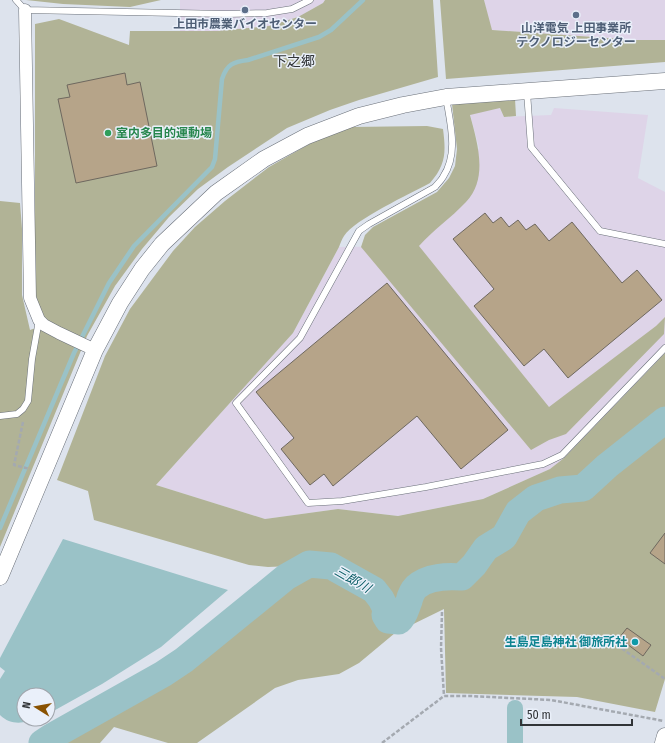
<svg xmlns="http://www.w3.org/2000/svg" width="665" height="743" font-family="'Fira Sans Condensed','Noto Sans JP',sans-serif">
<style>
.industrial{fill:#ded4e8}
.green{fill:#b1b396}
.water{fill:#9ac2c7}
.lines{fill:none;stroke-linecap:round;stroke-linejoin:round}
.stream{stroke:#9ac2c7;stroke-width:4.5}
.canal{stroke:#9ac2c7;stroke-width:16}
.river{stroke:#9ac2c7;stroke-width:27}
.building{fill:#b6a489;stroke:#6e685f}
.service-casing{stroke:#6a7079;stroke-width:7}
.minor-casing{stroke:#6a7079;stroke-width:13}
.tertiary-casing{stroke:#6a7079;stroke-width:17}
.path{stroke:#a4a9b0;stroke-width:2.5;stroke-dasharray:4 2;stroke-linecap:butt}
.service{stroke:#fff;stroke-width:6}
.minor{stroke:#fff;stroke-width:12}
.tertiary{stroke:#fff;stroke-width:16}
.service-dot{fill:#5c6f8a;stroke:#eaf0fa;stroke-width:1.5}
.leisure-dot{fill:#2e9e5b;stroke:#eaf0fa;stroke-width:1.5}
.culture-dot{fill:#0f9aa8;stroke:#eaf0fa;stroke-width:1.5}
.labels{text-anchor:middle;stroke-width:3;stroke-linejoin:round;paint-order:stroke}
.service-label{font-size:12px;font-weight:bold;fill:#4e5e75;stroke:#eaf0fa}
.leisure-label{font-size:12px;font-weight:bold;fill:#27864d;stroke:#eaf0fa;text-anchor:start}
.culture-label{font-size:12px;font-weight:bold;fill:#0d838f;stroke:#eaf0fa;text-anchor:end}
.water-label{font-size:13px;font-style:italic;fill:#106169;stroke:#eaf0fa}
.quarter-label{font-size:14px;fill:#313437;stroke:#eaf0fa}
</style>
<rect width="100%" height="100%" fill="#dde3ed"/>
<g class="industrial">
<path d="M180,0H325L323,3L298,17L269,26L217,31H180Z"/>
<path d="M484,0H665V40H636L491,30Z"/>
<path d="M500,108L504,117L551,115L554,108L648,115L638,178L665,192V353L564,458L550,469L483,499L398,516L338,509L265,519L156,485L293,333L339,247L419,246L479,148L470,114Z"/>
</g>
<g class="green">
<path d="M26,0H161L130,7L63,4Z"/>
<path d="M325,0H433L438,77L359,100L330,110L287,128L228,167L198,189L169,217L142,249L115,286L87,336L0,547V201L20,203L22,229V295L30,330L44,325L32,281L35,243V24L59,19L129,45L130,31H217L269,26L298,17L323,3Z"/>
<path d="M440,0H484L492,30L636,40H665V62L446,79Z"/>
<path d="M515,99L516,116L504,117L500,108L470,115C477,142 489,178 466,202C451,218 433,230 419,246L549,407L656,326L665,317L664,334L566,434L549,440L531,450L361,247L365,235L373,227L437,192L449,178L455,166L457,149L452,104Z"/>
<path d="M427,126L443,129C446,152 446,165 430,183C410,194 355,219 344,236C342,239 340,244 339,247L293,333L156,485L265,519L338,509L398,516L483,499L550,469L564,458L665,353V679L655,712L577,697L446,693L444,609L395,633L359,663L339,674L298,680L275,688L197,743H168L114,727L100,743H32L158,671L223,624L267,585L292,566L268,567L249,565L94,520L88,491L57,480L105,356L130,309L173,251L195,227L225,201L269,167L311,143L351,127Z"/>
</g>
<path class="water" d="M63,539L228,590L161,647L102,684L48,714V695H24V719H37C24,723 11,726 0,715V679L5,671L0,667V658Z"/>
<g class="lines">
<path class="stream" d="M0,528L74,353L109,283L134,246L212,167L215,159L222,79C227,64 233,62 248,60L319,37L331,30L363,0"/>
<path class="canal" d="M515,708V743"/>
<path class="river" d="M42,743L51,737L163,674L184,660L286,577L309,564L331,566L374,590L381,599L386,609L385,615L388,620L399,621C405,616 406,608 409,601C410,597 413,590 416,587C428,576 447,576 462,577L474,565L486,548L504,537L518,512L536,498L560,490L583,488L607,466L665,420"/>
</g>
<g class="building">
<path d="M125,73L127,85L140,82L157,166L76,183L58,99L70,97L67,85Z"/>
<path d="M485,213L493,223L501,217L509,227L518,220L526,230L535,224L549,241L572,222L622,283L637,270L662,300L568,378L544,349L524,366L474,306L494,289L453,239Z"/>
<path d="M387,283L508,430L461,469L417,416L333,486L324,474L310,485L281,449L294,438L256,392Z"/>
<path d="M665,533V564L650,553Z"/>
<path d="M627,628L651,645L643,656L619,638Z"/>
</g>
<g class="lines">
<defs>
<g id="service">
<path d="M16,0L25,10L227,14L267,13L292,9L310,0"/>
<path d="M527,92L531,147L600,231L665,244"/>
<path d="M446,97C450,123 459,153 443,177C441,181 437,184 435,187L369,224L359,231L300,338L236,403L308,503L342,501L426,487L543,464L562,455L665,348"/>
<path d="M0,416L17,414L23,409L28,401L32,359L39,320"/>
</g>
<path id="minor" d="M25,10L30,298L39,320L44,325L59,333L95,350"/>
<g id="tertiary">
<path d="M0,577L95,350L120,303L142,269L162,244L216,193L264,159L307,136L359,116L403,105L446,97L665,81"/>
<path d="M663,743L665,736"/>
</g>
</defs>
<use href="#service" class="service-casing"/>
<use href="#minor" class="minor-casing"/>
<use href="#tertiary" class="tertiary-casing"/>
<g class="path">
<path d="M23,422L14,465L30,469"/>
<path d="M442,612L441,648L444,696"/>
<path d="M617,645L665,679"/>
<path d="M382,743L444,696H470L551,700L664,721"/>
</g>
<use href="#service" class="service"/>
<use href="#minor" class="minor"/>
<use href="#tertiary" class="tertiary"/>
</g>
<g class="service-dot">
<circle cx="245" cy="10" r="4"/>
<circle cx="576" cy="15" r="4"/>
</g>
<circle class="leisure-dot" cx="108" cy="133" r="4"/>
<circle class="culture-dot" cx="635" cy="642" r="4"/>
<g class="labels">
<g class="service-label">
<text x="245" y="28">上田市農業バイオセンター</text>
<text x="576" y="32">山洋電気 上田事業所<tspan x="576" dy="14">テクノロジーセンター</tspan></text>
</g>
<g class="leisure-label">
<text x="116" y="137">室内多目的運動場</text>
</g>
<g class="culture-label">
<text x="627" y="646">生島足島神社 御旅所社</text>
</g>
<g class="water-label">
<text transform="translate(353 579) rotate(30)" y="5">三郎川</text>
</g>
<g class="quarter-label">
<text x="294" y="66">下之郷</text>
</g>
</g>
<g transform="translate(36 707) rotate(281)"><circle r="19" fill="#eaf0fa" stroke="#a0a5ac"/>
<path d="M0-3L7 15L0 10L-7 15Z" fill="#895202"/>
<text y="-6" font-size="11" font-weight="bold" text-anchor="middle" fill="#313437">N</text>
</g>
<path d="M521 719v6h111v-6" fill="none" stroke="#313437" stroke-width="2"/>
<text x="527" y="719" font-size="12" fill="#313437" stroke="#eaf0fa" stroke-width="3" paint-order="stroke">50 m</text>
</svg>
